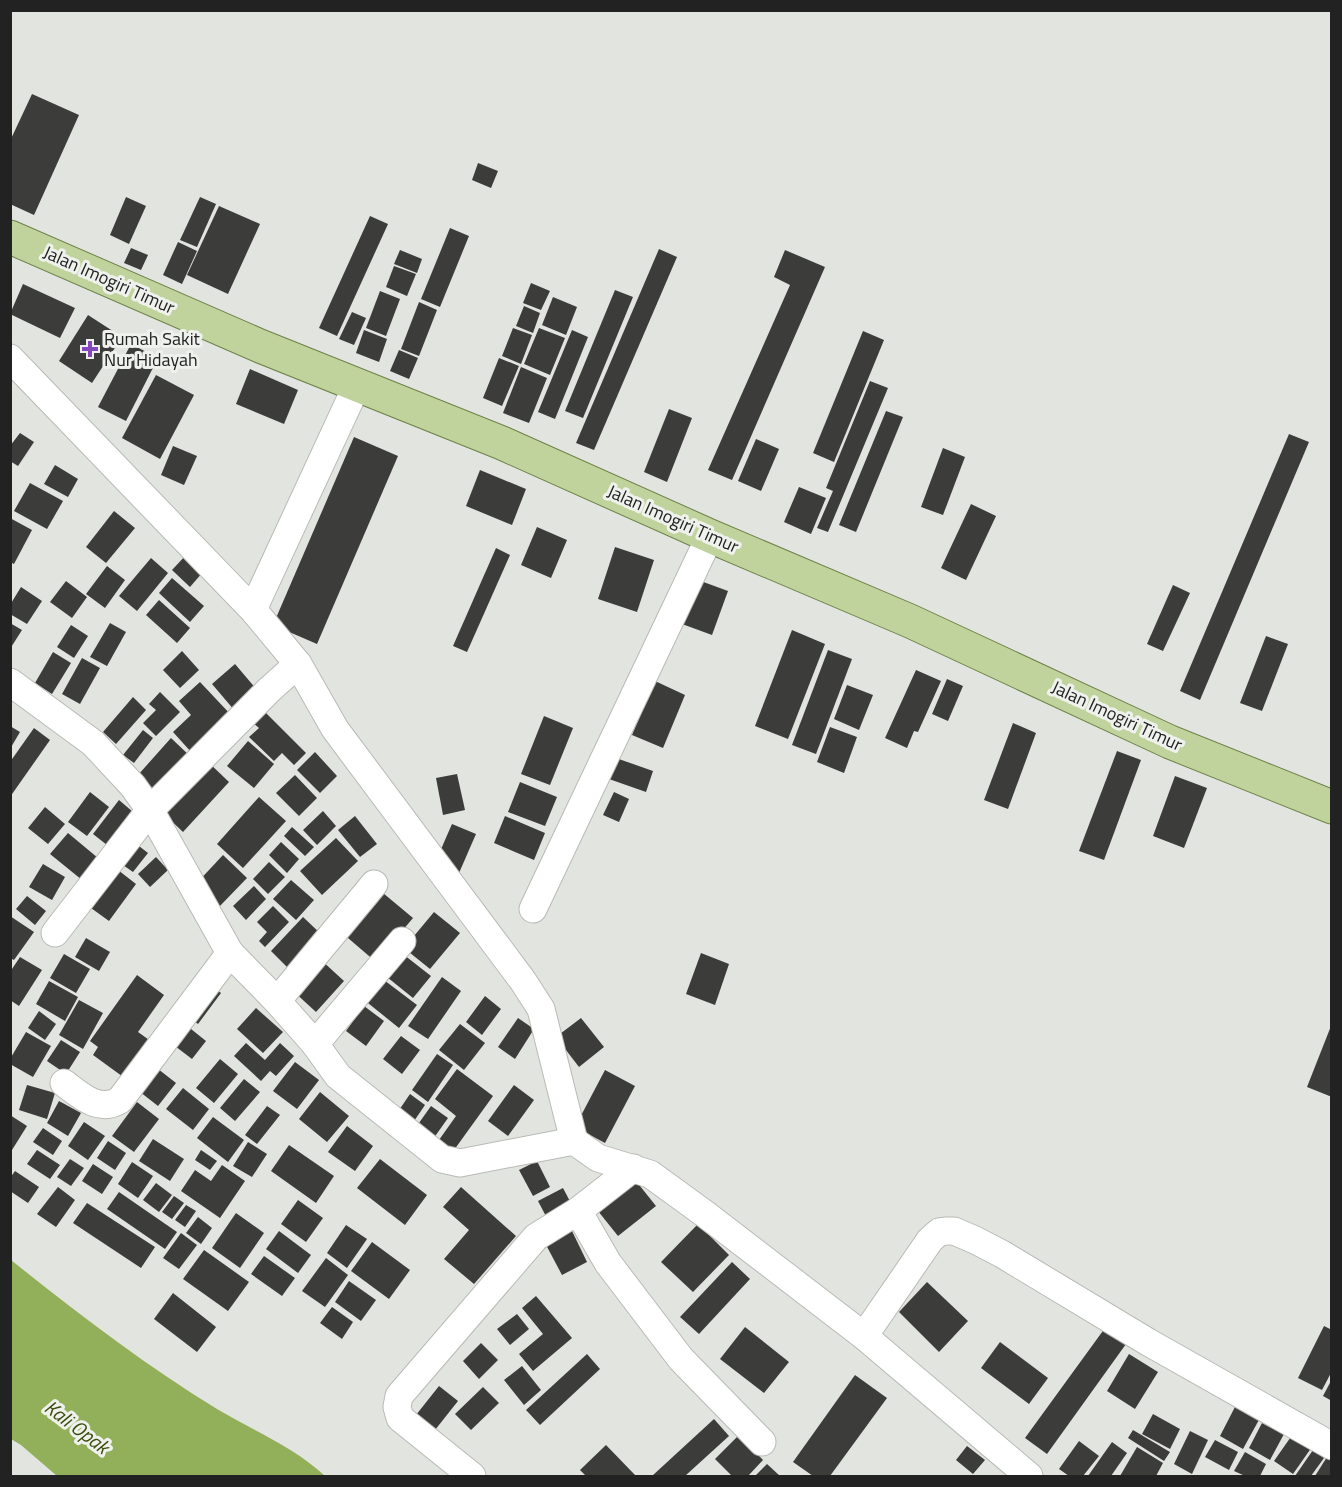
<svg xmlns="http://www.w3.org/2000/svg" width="1342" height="1487" font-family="'Titillium Web',sans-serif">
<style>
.water{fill:#91b059}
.building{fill:#3c3d3a}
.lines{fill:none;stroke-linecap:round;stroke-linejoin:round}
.street-casing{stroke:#b8bab6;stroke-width:29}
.primary-casing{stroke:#6e8247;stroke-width:35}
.street{stroke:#fff;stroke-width:27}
.primary{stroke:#c1d39d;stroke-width:33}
.poi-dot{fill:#8547bd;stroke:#eff1ed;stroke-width:2}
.labels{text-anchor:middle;stroke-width:6;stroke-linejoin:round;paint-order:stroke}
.street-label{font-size:18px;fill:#212221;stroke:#eff1ed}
.poi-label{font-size:18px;fill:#212221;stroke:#eff1ed;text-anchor:start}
.water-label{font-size:20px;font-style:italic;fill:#394c0b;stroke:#eff1ed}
</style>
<rect width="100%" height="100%" fill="#e2e4e0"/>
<path class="water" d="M11,1260C77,1313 145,1365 217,1409C254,1431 294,1447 325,1476H57L21,1445L11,1439Z"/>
<g class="building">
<path d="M32,94L79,115L34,215L10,204V141Z"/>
<path d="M478,163L498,171L491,188L472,180Z"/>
<path d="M126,197L146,206L129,244L110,235Z"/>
<path d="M200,197L216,204L197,247L180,240Z"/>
<path d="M219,206L260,224L228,294L187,275Z"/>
<path d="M370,216L388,224L337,336L319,328Z"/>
<path d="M450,228L469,236L440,307L421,299Z"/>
<path d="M178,242L197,251L182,284L163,275Z"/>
<path d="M131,248L148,255L141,270L124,263Z"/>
<path d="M659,249L677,257L594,450L576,443Z"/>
<path d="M400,250L422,259L417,273L394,264Z"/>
<path d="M785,250L825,267L732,480L708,470L790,285L774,277Z"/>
<path d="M394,266L416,274L407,296L386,287Z"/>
<path d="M531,283L550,291L541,310L523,303Z"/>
<path d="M23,284L75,308L60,338L10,314Z"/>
<path d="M615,290L633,297L583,418L565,411Z"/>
<path d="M380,291L400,299L386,336L366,328Z"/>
<path d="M553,297L577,307L566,335L542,325Z"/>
<path d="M419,302L437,310L419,356L401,349Z"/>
<path d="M524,306L540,313L533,333L516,326Z"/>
<path d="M352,312L366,318L354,345L339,339Z"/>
<path d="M88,315L122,337L92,383L59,361Z"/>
<path d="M513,328L532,335L521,364L502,356Z"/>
<path d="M539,328L565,338L550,375L524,364Z"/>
<path d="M364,330L387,339L379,362L356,353Z"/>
<path d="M572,330L588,337L555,419L538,412Z"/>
<path d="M863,331L884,340L834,462L813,453Z"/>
<path d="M131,344L158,358L126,421L98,407Z"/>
<path d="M399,350L418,358L409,379L390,371Z"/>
<path d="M499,358L519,366L502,406L483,398Z"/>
<path d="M521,367L547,378L529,423L503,413Z"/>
<path d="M250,369L298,390L284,424L236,404Z"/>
<path d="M156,375L194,395L160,459L122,438Z"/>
<path d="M870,381L888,388L828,532L817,528L833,491L826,488Z"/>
<path d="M669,409L692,418L667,482L644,472Z"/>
<path d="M886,411L903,417L856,532L839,525Z"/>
<path d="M20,433L34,442L18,466L10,461V446Z"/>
<path d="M1289,434L1309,442L1200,700L1180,691Z"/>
<path d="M354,437L398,456L317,644L273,625Z"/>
<path d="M756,439L779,449L761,491L738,481Z"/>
<path d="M173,446L197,456L184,485L161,475Z"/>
<path d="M943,448L965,457L943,515L921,507Z"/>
<path d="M55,465L78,479L68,497L44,484Z"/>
<path d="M480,470L526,489L512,525L466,506Z"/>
<path d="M30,483L63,501L47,529L14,511Z"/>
<path d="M799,487L826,498L811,534L784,522Z"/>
<path d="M971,504L996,516L966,580L941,568Z"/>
<path d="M114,511L135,528L106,563L86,547Z"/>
<path d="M10,518L32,530L14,564L10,562Z"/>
<path d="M537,527L567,540L551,578L521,565Z"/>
<path d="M615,547L654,560L637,612L598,599Z"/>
<path d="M496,548L510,555L467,652L453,646Z"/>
<path d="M186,555L203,572L190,587L172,570Z"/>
<path d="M151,558L168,573L137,611L119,596Z"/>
<path d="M107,566L125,580L105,608L86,594Z"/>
<path d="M172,578L204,606L190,622L159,593Z"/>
<path d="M698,580L728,591L712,635L682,624Z"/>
<path d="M66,581L87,597L72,618L50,602Z"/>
<path d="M1173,585L1190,593L1163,651L1147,644Z"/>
<path d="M21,587L42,601L27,624L10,614V605Z"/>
<path d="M159,600L190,628L177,643L146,615Z"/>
<path d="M10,623L22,630L10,649Z"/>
<path d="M110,623L126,632L107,666L90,657Z"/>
<path d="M71,625L88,636L74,658L57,647Z"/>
<path d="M792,630L825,644L788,739L755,726Z"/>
<path d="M1266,636L1288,644L1262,711L1240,703Z"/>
<path d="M828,650L852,659L816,754L792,745Z"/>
<path d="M182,651L199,670L180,688L163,670Z"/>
<path d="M53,652L71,663L52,694L35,683Z"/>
<path d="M82,658L100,668L80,704L62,694Z"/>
<path d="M235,664L258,691L235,711L212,684Z"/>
<path d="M916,670L941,681L918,732L914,731L907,748L885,738Z"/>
<path d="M947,679L963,686L948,721L932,714Z"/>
<path d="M655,681L685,695L663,748L632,735Z"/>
<path d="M200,682L232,716L192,753L173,732L191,715L179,701Z"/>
<path d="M847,685L873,695L859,730L834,719Z"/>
<path d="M160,692L180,712L156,736L143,723L156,710L149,704Z"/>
<path d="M133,697L146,710L116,744L103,732Z"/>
<path d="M263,710L306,753L294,765L282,753L274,761L249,737L259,728L252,722Z"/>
<path d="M544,716L573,728L550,785L521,774Z"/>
<path d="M1013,723L1036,733L1008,809L984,800Z"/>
<path d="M10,726L20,732L10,749Z"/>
<path d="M830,727L857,737L844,773L817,762Z"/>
<path d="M34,728L50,740L10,797V762Z"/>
<path d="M143,730L153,738L134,763L123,755Z"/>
<path d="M171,738L191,757L158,793L138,775Z"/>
<path d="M248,741L274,764L254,788L227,766Z"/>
<path d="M1117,751L1141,760L1104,860L1079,851Z"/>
<path d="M315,752L337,776L320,793L297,770Z"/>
<path d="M616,758L653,771L646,792L609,779Z"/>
<path d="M207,761L229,782L183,832L161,811Z"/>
<path d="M457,774L465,810L443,815L436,778Z"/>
<path d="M295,775L317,798L299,816L276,793Z"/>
<path d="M1175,776L1207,788L1184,848L1153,836Z"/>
<path d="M520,782L557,797L545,826L508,812Z"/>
<path d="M90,792L109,807L87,836L68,822Z"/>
<path d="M614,792L629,799L619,822L603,815Z"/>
<path d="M259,797L286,821L243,868L217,844Z"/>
<path d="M119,800L133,812L107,845L93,834Z"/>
<path d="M45,807L65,824L48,844L28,828Z"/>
<path d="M323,811L336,826L317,845L303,830Z"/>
<path d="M355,816L377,844L360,857L338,830Z"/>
<path d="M505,816L545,833L534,860L494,843Z"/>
<path d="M452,824L476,834L459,873L435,863Z"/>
<path d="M292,827L314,847L305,856L284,836Z"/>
<path d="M68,833L104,863L87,884L50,854Z"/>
<path d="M336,838L358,861L322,895L300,871Z"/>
<path d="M281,842L299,859L287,873L269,855Z"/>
<path d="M135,843L148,853L133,872L120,863Z"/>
<path d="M223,855L247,878L218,908L195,885Z"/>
<path d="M156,857L168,870L150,887L138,874Z"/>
<path d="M269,862L285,877L268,894L253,879Z"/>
<path d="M43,864L65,877L52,900L29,887Z"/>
<path d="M118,870L136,884L109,921L91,908Z"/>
<path d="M291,880L314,900L296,920L273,899Z"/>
<path d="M254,886L266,899L246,920L233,906Z"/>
<path d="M377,888L413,918L376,962L341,932Z"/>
<path d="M27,896L46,911L35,925L16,909Z"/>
<path d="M273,906L289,922L265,947L259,941L267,932L257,922Z"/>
<path d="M434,912L460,933L430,969L404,948Z"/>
<path d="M10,916L34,932L14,960L10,958Z"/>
<path d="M303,917L321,934L288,968L271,951Z"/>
<path d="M86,938L110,952L99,971L75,957Z"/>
<path d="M399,951L431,976L413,998L382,973Z"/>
<path d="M701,953L729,964L715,1005L686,994Z"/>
<path d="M64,954L90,969L76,993L50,978Z"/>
<path d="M20,957L42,970L19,1006L10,1000V972Z"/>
<path d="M320,959L344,981L316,1012L292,990Z"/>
<path d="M137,975L164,995L138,1032L152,1042L126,1079L93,1055L98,1047L90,1041Z"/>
<path d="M380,977L417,1005L399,1028L363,999Z"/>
<path d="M442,977L461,991L428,1039L408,1026Z"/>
<path d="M49,981L78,997L65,1021L36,1004Z"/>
<path d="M208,984L221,993L198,1024L186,1015Z"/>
<path d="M485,996L501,1009L482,1035L466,1022Z"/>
<path d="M79,1000L103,1013L83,1049L59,1035Z"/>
<path d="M364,1006L384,1021L366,1046L346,1031Z"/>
<path d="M256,1008L283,1032L263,1053L237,1029Z"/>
<path d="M39,1011L56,1024L45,1040L28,1028Z"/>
<path d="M518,1018L534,1029L515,1059L498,1047Z"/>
<path d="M581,1018L604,1047L579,1067L556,1037Z"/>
<path d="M460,1024L485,1043L464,1070L439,1050Z"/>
<path d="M186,1025L206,1041L192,1059L171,1043Z"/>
<path d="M1331,1026H1332V1097L1307,1087Z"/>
<path d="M26,1032L51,1046L33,1077L10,1064V1059Z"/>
<path d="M401,1036L420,1050L402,1074L383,1059Z"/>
<path d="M61,1040L80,1052L66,1074L47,1061Z"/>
<path d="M246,1043L265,1060L280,1043L294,1056L276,1076L270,1071L261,1081L234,1056Z"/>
<path d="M437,1054L453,1065L428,1102L412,1090Z"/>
<path d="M220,1059L238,1074L214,1103L196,1088Z"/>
<path d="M295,1062L319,1080L297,1109L273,1091Z"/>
<path d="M153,1065L176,1083L158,1106L135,1088Z"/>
<path d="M457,1069L493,1096L449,1157L434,1147L456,1116L435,1099Z"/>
<path d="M605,1070L635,1086L605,1143L575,1127Z"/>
<path d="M244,1079L260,1092L235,1121L220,1108Z"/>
<path d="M27,1085L55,1093L47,1119L19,1110Z"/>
<path d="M514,1085L534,1100L508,1136L488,1121Z"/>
<path d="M183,1088L209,1109L193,1130L166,1109Z"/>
<path d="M320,1092L349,1116L327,1142L299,1119Z"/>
<path d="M410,1094L425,1105L410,1127L395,1116Z"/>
<path d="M59,1101L81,1113L68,1136L47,1123Z"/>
<path d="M137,1102L159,1119L134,1152L112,1136Z"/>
<path d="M267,1106L280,1115L257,1144L245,1135Z"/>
<path d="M431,1106L448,1118L431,1142L414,1130Z"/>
<path d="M10,1115L27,1126L12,1150L10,1149Z"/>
<path d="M213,1117L244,1140L228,1162L197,1138Z"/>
<path d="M84,1122L105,1136L88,1160L68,1146Z"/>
<path d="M347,1126L373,1146L355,1171L328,1152Z"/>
<path d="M43,1128L62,1141L53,1155L33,1142Z"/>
<path d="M153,1139L184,1159L170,1181L139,1161Z"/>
<path d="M108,1141L126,1153L115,1170L97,1158Z"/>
<path d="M248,1142L267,1154L252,1177L233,1166Z"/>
<path d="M289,1145L334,1176L316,1203L271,1171Z"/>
<path d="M37,1150L60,1165L50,1179L27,1164Z"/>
<path d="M201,1150L217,1161L210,1170L195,1160Z"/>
<path d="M70,1159L84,1168L71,1186L57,1177Z"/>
<path d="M380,1159L427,1195L405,1225L357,1188Z"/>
<path d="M537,1161L550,1187L533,1196L519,1170Z"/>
<path d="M132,1162L153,1176L138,1198L118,1184Z"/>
<path d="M93,1164L113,1177L102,1194L82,1181Z"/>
<path d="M222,1165L245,1181L220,1218L181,1191L195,1170L211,1181Z"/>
<path d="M15,1171L39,1187L28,1203L10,1191V1178Z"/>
<path d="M636,1181L656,1206L618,1236L598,1211Z"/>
<path d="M156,1183L172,1195L159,1212L143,1200Z"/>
<path d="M58,1187L75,1200L56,1227L37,1214Z"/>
<path d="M461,1187L516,1236L474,1284L444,1259L469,1230L443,1207Z"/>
<path d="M563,1188L574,1209L549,1222L538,1201Z"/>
<path d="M119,1192L177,1232L165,1249L107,1209Z"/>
<path d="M174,1196L184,1203L172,1219L162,1212Z"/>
<path d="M298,1200L323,1218L306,1242L281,1224Z"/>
<path d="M87,1203L155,1247L141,1268L73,1223Z"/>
<path d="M186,1205L196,1211L185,1227L175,1220Z"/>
<path d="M236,1213L264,1233L240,1268L212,1248Z"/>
<path d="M198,1217L212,1228L201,1244L186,1233Z"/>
<path d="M698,1224L729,1255L693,1292L661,1262Z"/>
<path d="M346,1225L367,1239L347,1268L327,1253Z"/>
<path d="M571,1229L587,1262L562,1275L545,1243Z"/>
<path d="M279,1231L311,1255L298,1273L266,1249Z"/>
<path d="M181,1233L197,1245L179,1269L163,1258Z"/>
<path d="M372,1242L410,1270L389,1299L351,1271Z"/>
<path d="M204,1250L249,1282L228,1311L183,1279Z"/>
<path d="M264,1256L295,1278L282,1296L251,1274Z"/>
<path d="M326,1258L348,1275L325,1307L302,1291Z"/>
<path d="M732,1262L750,1279L699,1334L680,1317Z"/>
<path d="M349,1281L376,1300L361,1321L335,1302Z"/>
<path d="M927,1282L968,1321L939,1352L899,1312Z"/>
<path d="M173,1293L216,1327L197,1352L154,1319Z"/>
<path d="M536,1296L572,1338L533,1371L519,1354L543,1334L522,1308Z"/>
<path d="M332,1307L353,1322L342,1339L320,1323Z"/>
<path d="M517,1314L529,1329L510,1345L497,1329Z"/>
<path d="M1324,1326L1332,1330V1371L1322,1390L1298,1378Z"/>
<path d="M745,1327L789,1362L764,1393L720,1359Z"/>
<path d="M1105,1328L1126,1344L1047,1454L1025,1438Z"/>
<path d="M1000,1342L1048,1378L1029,1404L981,1368Z"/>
<path d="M481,1343L498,1360L479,1379L463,1361Z"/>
<path d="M587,1354L600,1369L540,1425L526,1410Z"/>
<path d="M1129,1354L1158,1372L1135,1409L1107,1391Z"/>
<path d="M522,1366L541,1390L524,1405L504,1380Z"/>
<path d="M855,1375L887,1398L830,1476H813L793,1462Z"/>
<path d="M1332,1379V1401L1323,1396Z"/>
<path d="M439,1386L458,1401L435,1430L416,1415Z"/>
<path d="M483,1387L499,1403L471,1430L455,1414Z"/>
<path d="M1236,1405L1260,1418L1243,1449L1220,1436Z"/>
<path d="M1153,1414L1180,1429L1170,1449L1142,1434Z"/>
<path d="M714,1419L729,1436L685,1476H652Z"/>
<path d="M1262,1423L1284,1434L1270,1460L1249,1448Z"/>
<path d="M1133,1430L1170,1452L1164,1461L1128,1438Z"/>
<path d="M1190,1431L1208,1440L1192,1474L1174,1464Z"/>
<path d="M1295,1431L1314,1444L1293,1474L1274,1461Z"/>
<path d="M739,1435L763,1460L748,1476H732L715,1459Z"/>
<path d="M1215,1440L1238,1452L1229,1470L1205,1457Z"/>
<path d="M1079,1441L1099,1456L1083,1476H1069L1059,1469Z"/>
<path d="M1112,1442L1127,1453L1111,1476H1088Z"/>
<path d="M606,1445L635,1475L634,1476H586L580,1470Z"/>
<path d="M967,1446L985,1460L973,1474L956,1460Z"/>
<path d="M1137,1447L1163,1463L1156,1476H1120Z"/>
<path d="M1313,1450L1324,1458L1311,1476H1295Z"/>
<path d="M1245,1452L1266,1464L1260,1476H1245L1234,1471Z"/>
<path d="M1327,1457L1332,1459V1476H1315Z"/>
<path d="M767,1464L780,1476H755Z"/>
</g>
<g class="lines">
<defs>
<g id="street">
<path d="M10,358L255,612L298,664L335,729L523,981L541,1009L574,1141"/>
<path d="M255,612L256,603L357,385"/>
<path d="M10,682L93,743L133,786L150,810L230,953L277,1001L315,1044L338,1076L442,1159L460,1163L574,1141L598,1158L650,1174L705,1214L864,1336L1029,1476"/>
<path d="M533,909L710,536"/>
<path d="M55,933L150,810L269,690L298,664"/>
<path d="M277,1001L374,884"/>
<path d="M315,1044L402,941"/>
<path d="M64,1083C81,1096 99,1113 120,1100L230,953"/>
<path d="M578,1211L608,1263L681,1359L762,1442"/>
<path d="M864,1336L930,1240L939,1232L947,1231H954L975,1240L1002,1254L1148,1342L1332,1446"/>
<path d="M472,1476L400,1418L397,1407L399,1396L536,1237L578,1211L633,1168"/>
</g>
<path id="primary" d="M10,237L260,346L502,443L710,536L910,621L1170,742L1332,807"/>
</defs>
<use href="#street" class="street-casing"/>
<use href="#primary" class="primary-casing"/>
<use href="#street" class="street"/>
<use href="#primary" class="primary"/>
</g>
<path class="poi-dot" d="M87 340h6v6h6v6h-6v6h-6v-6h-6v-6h6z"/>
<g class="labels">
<g class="street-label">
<text transform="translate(109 280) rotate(24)" y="6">Jalan Imogiri Timur</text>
<text transform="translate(673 519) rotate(24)" y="6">Jalan Imogiri Timur</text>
<text transform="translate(1117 716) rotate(25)" y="6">Jalan Imogiri Timur</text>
</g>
<g class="poi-label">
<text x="104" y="345">Rumah Sakit<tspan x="104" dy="21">Nur Hidayah</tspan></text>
</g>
<g class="water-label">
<text transform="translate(77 1427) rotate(37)" y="7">Kali Opak</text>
</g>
</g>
<rect width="1342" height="1487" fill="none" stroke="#212221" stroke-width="24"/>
</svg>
